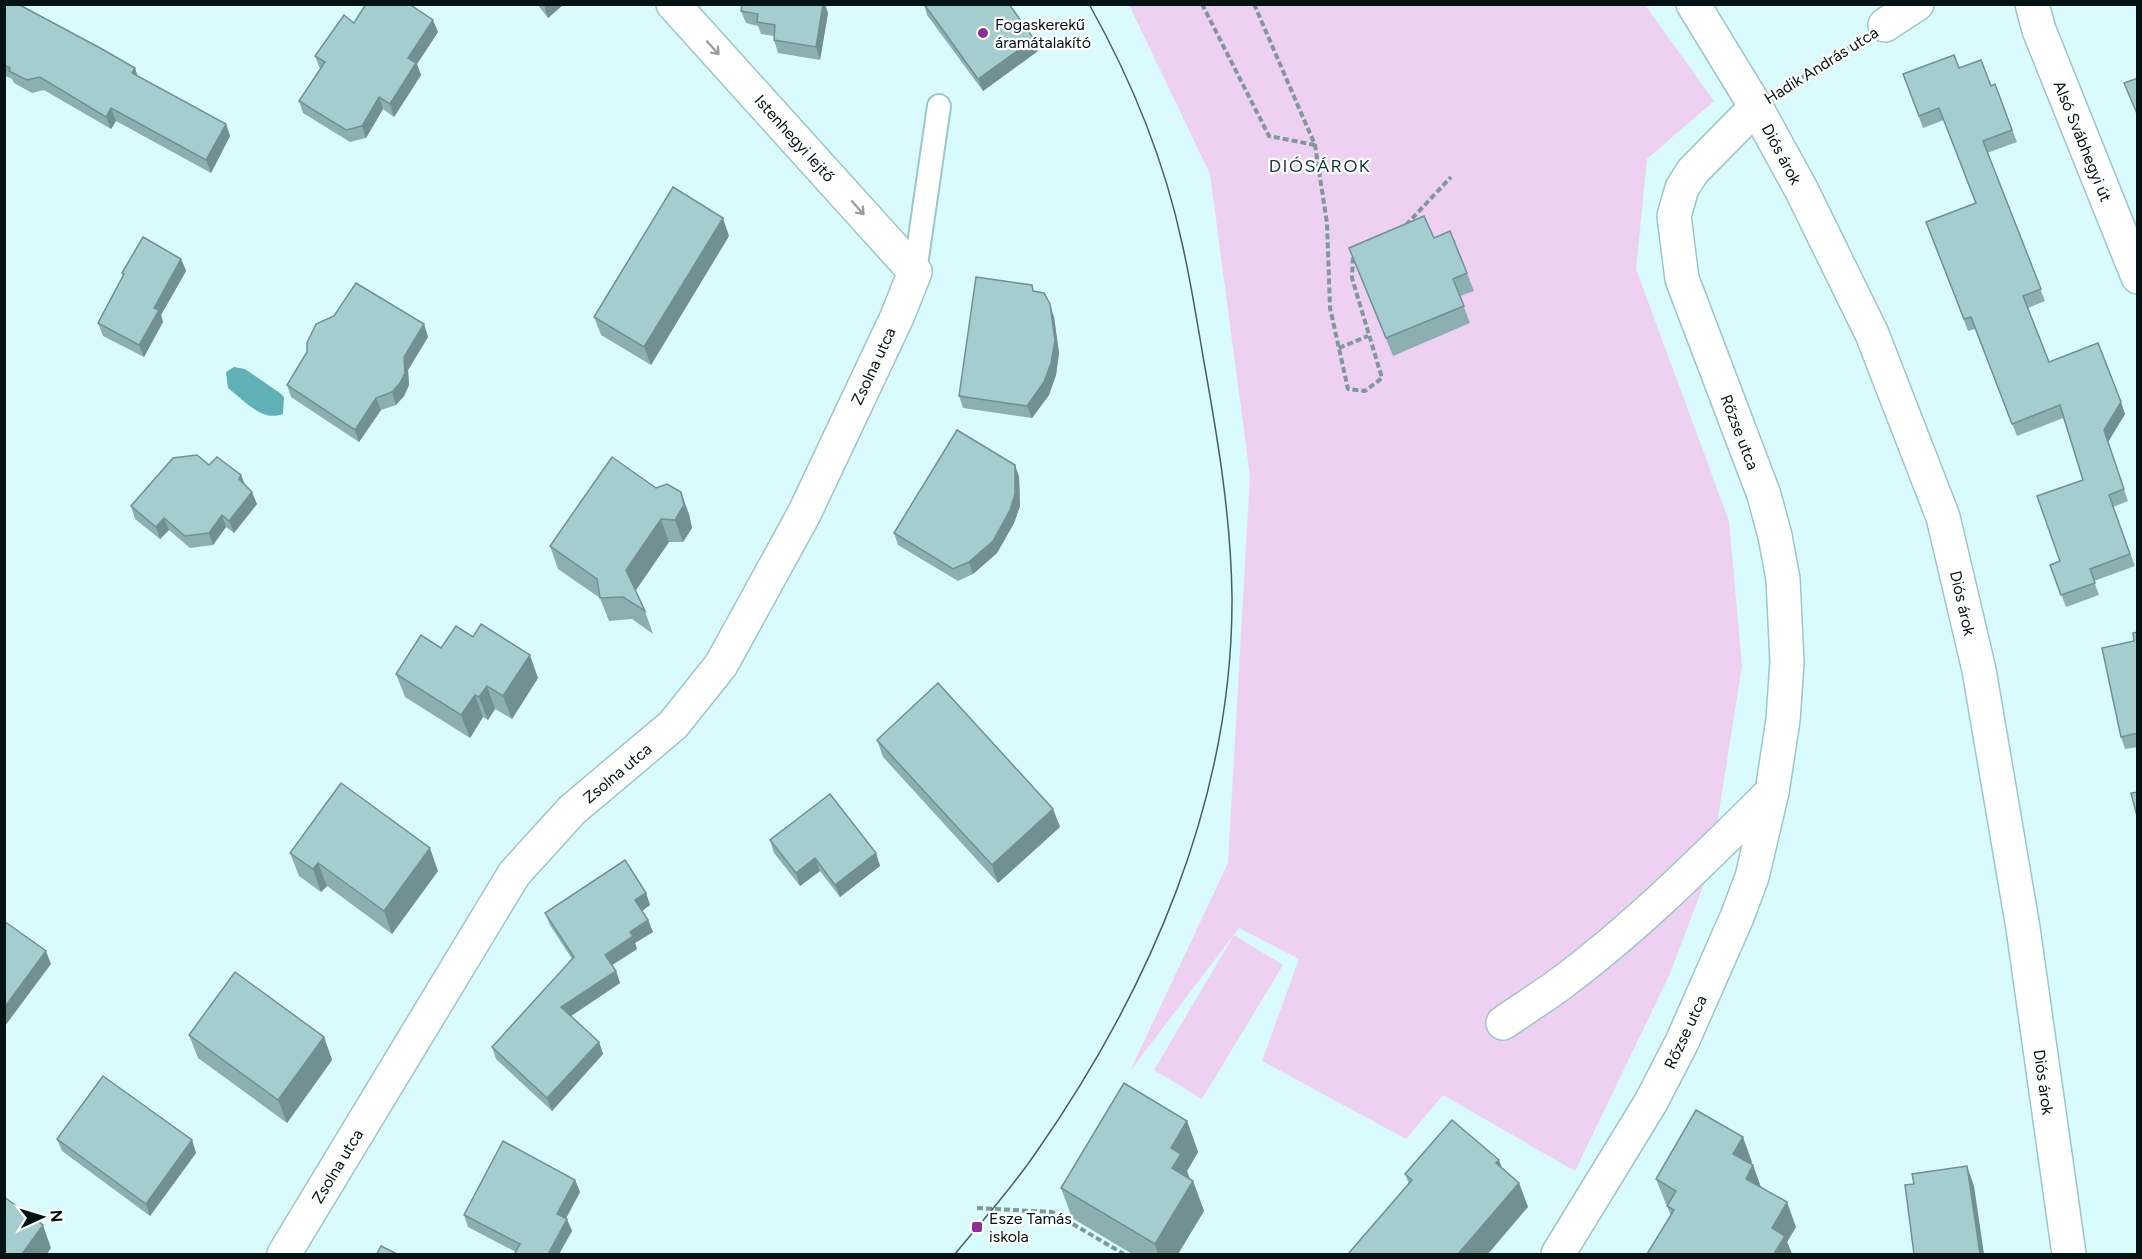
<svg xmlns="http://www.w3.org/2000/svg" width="2142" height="1259" font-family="Figtree,sans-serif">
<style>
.green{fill:#eed0f2}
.water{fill:#5fb1b5}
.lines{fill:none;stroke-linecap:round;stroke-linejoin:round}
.lane-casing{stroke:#9cc6c8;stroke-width:26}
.street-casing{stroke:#9cc6c8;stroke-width:36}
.path{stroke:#7f999a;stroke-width:4;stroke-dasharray:6 3;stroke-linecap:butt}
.lane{stroke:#fff;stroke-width:22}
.street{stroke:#fff;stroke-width:33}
.tram{stroke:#495f60;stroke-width:1.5}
.wall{fill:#8cb0b2}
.shaded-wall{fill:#729091}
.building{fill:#a3cdcf;stroke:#729091;stroke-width:1.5}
.oneway{stroke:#9aa0a1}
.poi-dot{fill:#8b2e99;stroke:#fff;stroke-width:2}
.labels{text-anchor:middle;stroke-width:4.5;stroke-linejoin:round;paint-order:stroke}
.poi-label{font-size:16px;fill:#031213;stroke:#fff;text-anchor:start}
.street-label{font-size:16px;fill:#031213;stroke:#fff}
.neighbourhood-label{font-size:18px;letter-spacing:1.5px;fill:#10393b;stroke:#fff}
</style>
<rect width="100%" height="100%" fill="#d9fbfd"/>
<g class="green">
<path d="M1129,5H1645L1714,101L1647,159L1636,269L1729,521L1742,666L1710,868L1669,976L1575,1171L1443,1095L1406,1139L1262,1061L1299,959L1239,928L1130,1071L1228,863L1250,476L1210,174Z"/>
<path d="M1234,935L1283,965L1202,1099L1154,1070Z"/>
</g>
<path class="water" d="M234,367L245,369L280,393L284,397L283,414C262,422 245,401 228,388L226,372Z"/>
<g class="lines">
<defs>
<path id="lane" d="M915,272L939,106"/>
<g id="street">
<path d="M1693,4L1756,107L1802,191L1872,334L1943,517L1979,670L2023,928L2069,1254"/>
<path d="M2032,4L2039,30L2138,277"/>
<path d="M1885,25L1917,4"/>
<path d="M1503,1023C1522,1010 1542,997 1560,984C1637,927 1704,859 1772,792"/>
<path d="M284,1254L514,874L572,810L673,725L721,665L804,514L897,317L915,272L673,4"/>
<path d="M1558,1254L1651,1102L1682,1042L1737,917L1752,877L1772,792L1783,720L1787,662L1783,579L1775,536L1764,495L1682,279L1674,216L1682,188L1693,171L1756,107"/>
</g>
</defs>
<use href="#lane" class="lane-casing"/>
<use href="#street" class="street-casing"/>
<g class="path">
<path d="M1202,4L1269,136L1315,145"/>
<path d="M1254,4L1315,145L1327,223L1330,308L1348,389L1365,391L1382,378L1352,278L1353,255"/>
<path d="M1787,87L1856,43"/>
<path d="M1406,225L1451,177"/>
<path d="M1339,348L1368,336"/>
<path d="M977,1208L1052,1212L1124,1254"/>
</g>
<use href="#lane" class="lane"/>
<use href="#street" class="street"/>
<path class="tram" d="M955,1254C982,1221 1011,1189 1035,1154C1149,991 1233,799 1232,597C1231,518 1218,440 1204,362C1197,322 1191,282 1182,243C1164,159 1131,79 1089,4"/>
</g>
<g class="wall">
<path d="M4,4L226,124L230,136L211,173L116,121L111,129L44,90L32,93L14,83L12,79L4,75Z"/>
<path d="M537,4H564L548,18Z"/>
<path d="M924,4H1009L1034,39L1038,51L983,91L927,15Z"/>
<path d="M741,11L828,13L820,60L778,53L774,40V36L761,34L758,26L746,23Z"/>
<path d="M354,23L438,32L417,64L421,75L394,117L383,109L366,138L350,142L303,113L299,101L320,69L315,56Z"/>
<path d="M1959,68L1991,86L1995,84L2017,142L1987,153L2045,301L2028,308L2049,362L2125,414L2108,442L2128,501L2113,507L2135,566L2094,581L2099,595L2066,607L2050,565L2060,561L2083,480L2063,418L2017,436L1975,329L1968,331L1926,222L1975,203L1944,120L1923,128L1903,74Z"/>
<path d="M729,236L651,365L601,335L594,317Z"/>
<path d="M1434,238L1467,273L1474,291L1460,296L1470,323L1393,356L1349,248Z"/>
<path d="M181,259L186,271L161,315L163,322L144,357L103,336L98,323L123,276L122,273Z"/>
<path d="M1034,291L1054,317L1059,353L1056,375L1049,395L1032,418L963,408L959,396Z"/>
<path d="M424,324L428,337L408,370L409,385L404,396L396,405L381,410L359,442L291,397L287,385Z"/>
<path d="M612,457L689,514L692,528L683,542H669L635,591L645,611L653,634L632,619L609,621L600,598L558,569L550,546Z"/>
<path d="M209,465L245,485L257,504L234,533L226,527L213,545L190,548L169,530L160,539L135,519L131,506Z"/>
<path d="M1015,465L1019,477L1020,506L1014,523L997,553L973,574L958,581L898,545L894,533Z"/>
<path d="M2138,632V747L2125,749L2121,737L2134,641Z"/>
<path d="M441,648L538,678L512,719L495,709L488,720L483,717L470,738L405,697L396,674Z"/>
<path d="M877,740L1053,809L1060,827L998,883L883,757Z"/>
<path d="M770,840L876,853L880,866L840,897L820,871L800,886L774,853Z"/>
<path d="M290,853L438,871L392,934L327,886L321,892L299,876Z"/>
<path d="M646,893L650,905L642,911L648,920L653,932L635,943L637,949L612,965L616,971L620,983L571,1016L599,1042L603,1054L552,1111L496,1059L492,1047L572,959L550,925L545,913Z"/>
<path d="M189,1035L324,1037L332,1060L287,1123L198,1058Z"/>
<path d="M1187,1121L1198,1152L1187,1171L1190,1179L1193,1181L1204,1211L1178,1254H1132L1072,1218L1061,1188Z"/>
<path d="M57,1139L192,1140L196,1153L150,1216L62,1151Z"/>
<path d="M1752,1162L1751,1164L1753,1165L1761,1188L1796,1227L1787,1242L1792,1254H1647L1671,1216L1667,1206L1668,1205L1666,1204L1656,1179Z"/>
<path d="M1503,1168L1519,1183L1528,1207L1409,1184L1405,1174Z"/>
<path d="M575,1180L580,1192L566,1218L572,1231L559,1254H515L516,1252L468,1227L464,1215Z"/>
</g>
<g class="shaded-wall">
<path d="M545,4H564L548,18L544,5Z"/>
<path d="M823,4H825L828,13L820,60L816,47Z"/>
<path d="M433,20L438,32L417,64L421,75L394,117L390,104L408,58Z"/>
<path d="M1034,39L1038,51L983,91L978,79Z"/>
<path d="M135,68L139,80L132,73Z"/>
<path d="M379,97L383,109L366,138L362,126Z"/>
<path d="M111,108L116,121L111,129L106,117Z"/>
<path d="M226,124L230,136L211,173L206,160Z"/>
<path d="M723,218L729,236L651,365L644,347Z"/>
<path d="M181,259L186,271L161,315L163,322L144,357L139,345L154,308Z"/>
<path d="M1050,304L1054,317L1059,353L1056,375L1049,395L1032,418L1027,406Z"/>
<path d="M424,324L428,337L408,370L409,385L404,396L396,405L392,392L404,357Z"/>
<path d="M376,398L381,410L359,442L355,430Z"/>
<path d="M2121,402L2125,414L2108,442L2128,501L2104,430Z"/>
<path d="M1015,465L1019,477L1020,506L1014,523L997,553L973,574L969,562Z"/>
<path d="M241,475L246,487L239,479Z"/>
<path d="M252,492L257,504L234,533L229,521Z"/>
<path d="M681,492L689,514L692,528L683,542L675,520Z"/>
<path d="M222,515L226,527L213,545L209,533Z"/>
<path d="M164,518L169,530L160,539L156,527Z"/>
<path d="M661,519L669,542L634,593L626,570Z"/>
<path d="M530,655L538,678L512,719L503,696Z"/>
<path d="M487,686L495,709L488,720L479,697Z"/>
<path d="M475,695L483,717L470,738L461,715Z"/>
<path d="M1053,809L1060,827L998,883L992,865Z"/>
<path d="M430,848L438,871L392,934L384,911Z"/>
<path d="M876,853L880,866L840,897L835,885Z"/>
<path d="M815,858L820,871L800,886L796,873Z"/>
<path d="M318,863L327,886L321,892L313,869Z"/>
<path d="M646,893L650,905L640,912L635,900Z"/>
<path d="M648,920L653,932L635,943L637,949L609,967L605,955L630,932Z"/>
<path d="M46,951L51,964L5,1026L4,1008Z"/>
<path d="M616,971L620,983L565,1020L561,1007Z"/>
<path d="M324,1037L332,1060L287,1123L278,1100Z"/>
<path d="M599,1042L603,1054L552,1111L547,1098Z"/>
<path d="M1187,1121L1198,1152L1187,1171L1191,1183L1193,1181L1204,1211L1178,1254H1158L1155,1244L1172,1168L1171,1148Z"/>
<path d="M1743,1137L1752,1162L1742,1179L1733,1154Z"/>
<path d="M192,1140L196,1153L150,1216L146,1204Z"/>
<path d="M1499,1160L1508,1184L1496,1163Z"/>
<path d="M1753,1165L1762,1190L1746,1179Z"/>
<path d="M1967,1166L1974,1186L1984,1254H1980Z"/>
<path d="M575,1180L580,1192L562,1226L557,1214Z"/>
<path d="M1519,1183L1528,1207L1488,1254H1458Z"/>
<path d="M1787,1202L1796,1227L1787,1242L1792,1254H1774L1772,1228Z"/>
<path d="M567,1219L572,1231L559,1254H548Z"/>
<path d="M43,1225L51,1248L47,1254H22Z"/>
</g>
<g class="building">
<path d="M4,4H18L102,49L135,68L132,73L226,124L206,160L111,108L106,117L40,77L27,80L9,71L10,68L4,65Z"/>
<path d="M366,4H409L433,20L408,58L416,63L390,104L379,97L362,126L346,130L299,101L325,62L315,56L344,15L354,23Z"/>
<path d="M742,4H823L816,47L774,40L775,25L757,22L758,14L741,11Z"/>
<path d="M924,4H1009L1034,39L978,79Z"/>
<path d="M1954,55L1959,68L1981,60L1991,86L1995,84L2012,130L1983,141L2041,289L2023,296L2049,362L2098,343L2121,402L2104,430L2124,489L2109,495L2130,554L2090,569L2095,583L2061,595L2050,565L2060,561L2037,496L2083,480L2060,405L2012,424L1971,317L1964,319L1926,222L1976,203L1939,108L1919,116L1903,74Z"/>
<path d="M2138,78V116L2124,83Z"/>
<path d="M673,187L723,218L644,347L594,317Z"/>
<path d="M1424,216L1434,238L1450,231L1467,273L1453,279L1464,306L1386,338L1349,248Z"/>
<path d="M143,237L181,259L154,308L159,310L139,345L98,323L124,274L122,273Z"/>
<path d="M976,277L1032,285L1033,291L1044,293L1050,304L1055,341L1051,363L1044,382L1027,406L959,396Z"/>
<path d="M356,283L424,324L404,357L405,373L400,383L392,392L376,398L355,430L287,385L307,352V343L316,324L334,316Z"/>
<path d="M957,430L1015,465V494L1010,510L993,541L969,562L953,569L894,533Z"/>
<path d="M197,455L209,465L217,457L241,475L239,479L252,492L229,521L222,515L209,533L185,536L164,518L156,527L131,506L173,458Z"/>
<path d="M612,457L656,488L667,484L681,492L684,505L675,520L661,519L626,570L645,611L623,597L600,598L597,579L550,546Z"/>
<path d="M481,624L530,655L503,696L487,686L479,697L475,695L461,715L396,674L421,635L441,648L456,626L473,637Z"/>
<path d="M2138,632V733L2121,737L2102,648L2134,641L2133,633Z"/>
<path d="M938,683L1053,809L992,865L877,740Z"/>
<path d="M341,783L430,848L384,911L318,863L313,869L290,853Z"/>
<path d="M2138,792V820L2131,793Z"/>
<path d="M830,794L876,853L835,885L815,858L796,873L770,840Z"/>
<path d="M625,860L646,893L635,900L648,920L630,932L633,936L605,955L616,971L561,1007L599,1042L547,1098L492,1047L574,957L545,913Z"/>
<path d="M4,921L46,951L4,1008Z"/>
<path d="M235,972L324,1037L278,1100L189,1035Z"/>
<path d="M103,1076L192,1140L146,1204L57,1139Z"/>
<path d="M1124,1083L1187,1121L1171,1148L1181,1154L1172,1168L1193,1181L1155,1244L1061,1188Z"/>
<path d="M1696,1110L1743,1137L1733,1154L1753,1165L1746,1179L1787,1202L1772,1228L1785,1236L1774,1254H1647L1674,1210L1667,1206L1676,1191L1656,1179Z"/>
<path d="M1452,1120L1499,1160L1496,1163L1519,1183L1458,1254H1348L1412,1180L1405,1174Z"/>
<path d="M503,1141L575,1180L557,1214L567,1219L548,1254H517L515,1253L520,1244L464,1215Z"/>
<path d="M1967,1166L1980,1254H1914L1905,1185L1914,1184L1912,1174Z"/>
<path d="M4,1197L43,1225L22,1254H4Z"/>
<path d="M381,1246L397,1254H377Z"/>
</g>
<defs><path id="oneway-shaft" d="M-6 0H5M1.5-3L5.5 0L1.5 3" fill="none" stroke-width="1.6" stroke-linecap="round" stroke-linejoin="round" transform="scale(1.5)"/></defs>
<g class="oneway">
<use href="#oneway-shaft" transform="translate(713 48) rotate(48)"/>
<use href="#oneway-shaft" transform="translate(858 208) rotate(48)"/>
</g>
<g class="poi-dot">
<circle cx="983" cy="33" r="6"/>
<rect x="971" y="1221" width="12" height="12" rx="3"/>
</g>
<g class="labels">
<g class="poi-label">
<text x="995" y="30">Fogaskerekű<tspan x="995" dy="18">áramátalakító</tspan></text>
<text x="989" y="1224">Esze Tamás<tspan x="989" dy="18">iskola</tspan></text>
</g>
<g class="street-label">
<text transform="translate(1821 65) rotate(-32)" y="6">Hadik András utca</text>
<text transform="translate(795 138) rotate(48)" y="6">Istenhegyi lejtő</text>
<text transform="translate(2083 141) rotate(68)" y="6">Alsó Svábhegyi út</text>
<text transform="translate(1782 154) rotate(62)" y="6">Diós árok</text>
<text transform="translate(873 366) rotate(-65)" y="6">Zsolna utca</text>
<text transform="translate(1740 432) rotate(69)" y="6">Rőzse utca</text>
<text transform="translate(1963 603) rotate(77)" y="6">Diós árok</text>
<text transform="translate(617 773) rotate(-40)" y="6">Zsolna utca</text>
<text transform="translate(1685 1032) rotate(-65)" y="6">Rőzse utca</text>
<text transform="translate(2044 1082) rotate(82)" y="6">Diós árok</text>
<text transform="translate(337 1166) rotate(-59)" y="6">Zsolna utca</text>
</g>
<g class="neighbourhood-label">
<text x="1320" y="172">DIÓSÁROK</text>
</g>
</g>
<rect width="2142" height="1259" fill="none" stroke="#031213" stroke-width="12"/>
<g transform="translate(42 1217) rotate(86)" stroke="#ffffff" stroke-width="4.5" paint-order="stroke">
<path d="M0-4.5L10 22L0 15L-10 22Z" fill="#031213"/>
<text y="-9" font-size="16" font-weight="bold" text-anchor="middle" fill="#031213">N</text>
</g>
</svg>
